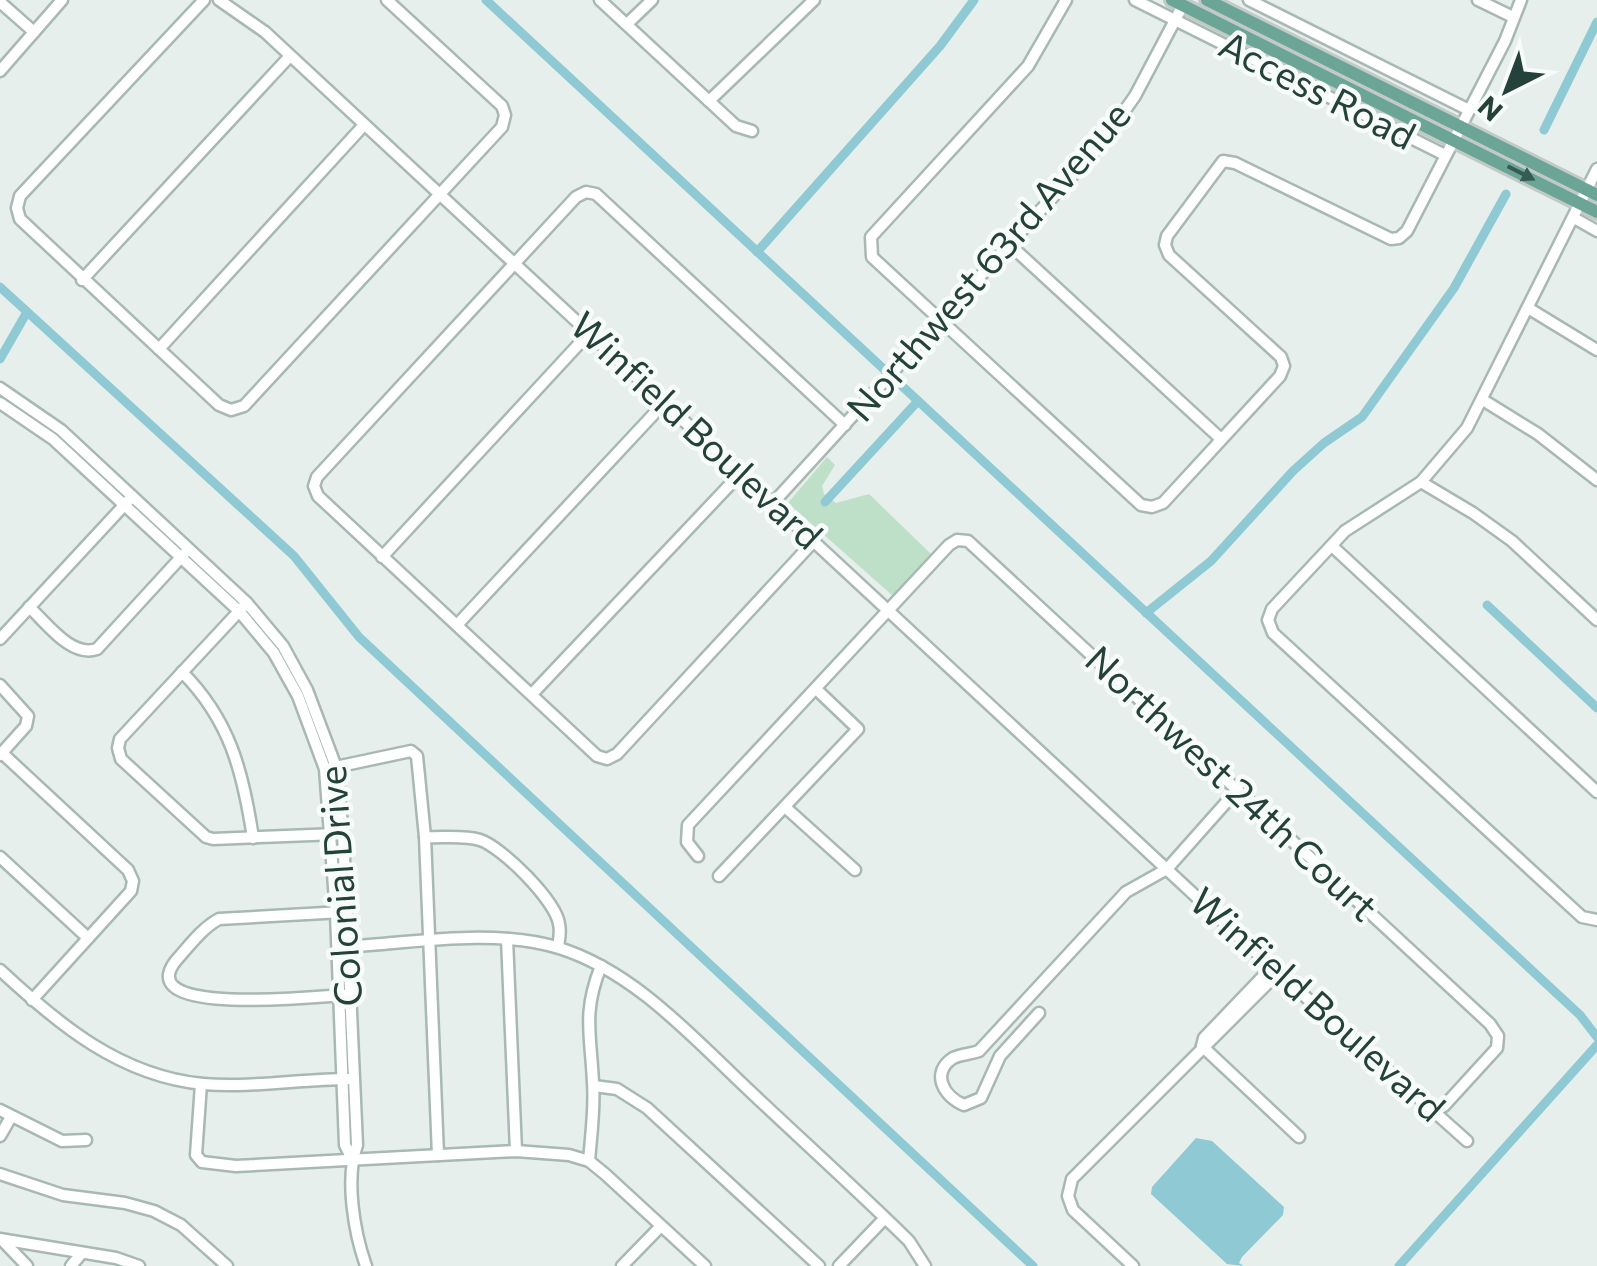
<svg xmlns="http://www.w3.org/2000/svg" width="1597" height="1266" font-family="Commissioner,sans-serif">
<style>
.green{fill:#bfe0c8}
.water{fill:#8ec9d4}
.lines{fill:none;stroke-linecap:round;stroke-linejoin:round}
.canal{stroke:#8ec9d4;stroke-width:9}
.minor-casing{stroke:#a8b8b2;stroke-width:15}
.major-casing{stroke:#c2cac8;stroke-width:18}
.minor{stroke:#fff;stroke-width:10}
.major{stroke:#6aa596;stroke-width:12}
.oneway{fill:#365b51}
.labels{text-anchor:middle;stroke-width:9;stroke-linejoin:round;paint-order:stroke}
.street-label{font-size:38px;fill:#24423a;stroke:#f7fbf9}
</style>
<rect width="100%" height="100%" fill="#e6efeb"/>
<path class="green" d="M827,457L835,465L822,486L824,494L836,503L869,494L932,555L893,596L788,503Z"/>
<path class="water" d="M1196,1138L1212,1141L1284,1207L1283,1215L1242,1257L1239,1263L1244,1266L1227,1264L1151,1194L1152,1187Z"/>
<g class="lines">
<g class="canal">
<path d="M486,0L1580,1015L1597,1037"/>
<path d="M1544,130L1597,22"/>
<path d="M757,252L940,46L974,0"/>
<path d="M0,287L294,556L359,637L1033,1266"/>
<path d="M0,359L27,312"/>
<path d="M825,502L918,401"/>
<path d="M1487,605L1597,708"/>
<path d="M1146,613L1211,561L1293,471L1324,443L1362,417L1454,288L1506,194"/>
<path d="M1399,1266L1597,1045"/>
</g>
<defs>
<g id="minor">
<path d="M204,0L20,196L17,208L20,219L219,405L231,410L244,406L502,127L505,115L502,106L387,0"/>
<path d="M219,0L265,32L1272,967L1467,1141"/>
<path d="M600,0L736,126L752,131"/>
<path d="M1066,0L1028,66L871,237L872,257L1141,505L1152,507L1163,503L1280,376L1284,366L1281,357L1169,255L1165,245L1167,236L1223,161L1235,163L1391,239L1399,238L1407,231L1505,41L1521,0"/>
<path d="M1135,0L1445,155"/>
<path d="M1249,0L1469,110"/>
<path d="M1478,0L1513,17"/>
<path d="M0,2L34,32"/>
<path d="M627,24L652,0"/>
<path d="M0,71L62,0"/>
<path d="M709,101L814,0"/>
<path d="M1597,169L1467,428L1421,482L1345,531L1272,609L1268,620L1273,633L1582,917L1597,920"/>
<path d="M1574,218L1597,231"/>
<path d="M1009,244L1221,439"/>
<path d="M82,280L290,56"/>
<path d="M1528,308L1597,350"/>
<path d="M159,349L364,125"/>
<path d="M0,388L61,430L247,603L283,646L307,690L336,767L343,834L357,1145C345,1179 354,1232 366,1266"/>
<path d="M1483,400L1538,434L1597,480"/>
<path d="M0,403L53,439L239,611L274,653L298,696L325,769L336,913L345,1145L352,1159"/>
<path d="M1421,482L1473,513L1512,541L1597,620"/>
<path d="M773,503L1101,144L1135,96L1183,5"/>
<path d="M814,541L617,754L607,759L597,756L318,496L314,486L317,477L576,197L586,192L596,194L845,425"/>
<path d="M1332,546L1597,792"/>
<path d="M382,557L590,332"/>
<path d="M29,607C47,623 71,658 97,649L184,554"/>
<path d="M243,607L120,739L118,748L121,759L206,837L213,839L337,834"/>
<path d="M457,625L665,402"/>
<path d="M0,639L129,500"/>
<path d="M182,672C230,720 243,772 253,838"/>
<path d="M0,685L28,716L26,726L0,755"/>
<path d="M532,694L740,474"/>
<path d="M2,753L128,870L133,881L131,891L32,1000"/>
<path d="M331,768L411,751L417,756L425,837L438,1155"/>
<path d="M785,807L855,870"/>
<path d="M425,837C442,838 464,835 480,840C502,847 556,901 559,924C561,931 559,940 558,947"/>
<path d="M698,856L687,842L688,825L949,545L957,540L968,541L1490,1024L1498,1036L1497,1048L1444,1106L1434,1111"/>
<path d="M0,857L88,938"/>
<path d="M719,876L858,729L816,689"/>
<path d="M342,912L219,919C204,927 192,942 180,956C120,1019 320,996 344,995"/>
<path d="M507,939L516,1151"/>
<path d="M345,947C410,943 496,928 559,948C636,972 695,1040 753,1094C805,1143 858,1191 909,1241L925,1266"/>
<path d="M0,970C58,1024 120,1076 203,1084C252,1088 301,1079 349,1079"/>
<path d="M1039,1013L1000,1056L981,1098L964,1105C944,1097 930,1073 953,1058C961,1054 971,1054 979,1051L1126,892L1167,869L1238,789"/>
<path d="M1202,1046L1299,1137"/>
<path d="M1202,1046L1204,1038L1272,967"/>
<path d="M201,1084L196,1155L202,1162L236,1166L516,1151L569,1155L589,1161L605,1174L705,1266"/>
<path d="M594,1086L617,1089L647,1108L819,1266"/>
<path d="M0,1110L62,1141L86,1140"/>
<path d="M0,1136L11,1117"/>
<path d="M589,1161C591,1136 595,1108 593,1083C591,1035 582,1013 601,966"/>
<path d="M0,1174L63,1195L125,1203L154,1211L181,1225L227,1266"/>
<path d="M0,1239L116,1258L139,1266"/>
<path d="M3,1241L27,1266"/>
<path d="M71,1266L81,1254"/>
<path d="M622,1266L661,1226"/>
<path d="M839,1266L885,1218"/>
<path d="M1133,1266L1073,1210L1068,1196L1072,1179L1278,973"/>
</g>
<g id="major">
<path d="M1172,0L1597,212"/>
<path d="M1207,0L1597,195"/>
</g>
</defs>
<use href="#minor" class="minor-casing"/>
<use href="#major" class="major-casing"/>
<use href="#minor" class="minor"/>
<use href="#major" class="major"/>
</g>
<defs><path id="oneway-solid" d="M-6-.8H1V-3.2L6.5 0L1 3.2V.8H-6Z" transform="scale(2.5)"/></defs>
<use class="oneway" href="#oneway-solid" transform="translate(1521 173) rotate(27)"/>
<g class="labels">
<g class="street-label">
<text transform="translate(1317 91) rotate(27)" y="13">Access Road</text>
<text transform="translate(989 262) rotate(-49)" y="13">Northwest 63rd Avenue</text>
<text transform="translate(696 431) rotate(43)" y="13">Winfield Boulevard</text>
<text transform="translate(1231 784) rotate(43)" y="13">Northwest 24th Court</text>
<text transform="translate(341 886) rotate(-94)" y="13">Colonial Drive</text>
<text transform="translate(1317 1005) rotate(42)" y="13">Winfield Boulevard</text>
</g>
</g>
<g transform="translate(1507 90) rotate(222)" stroke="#f7fbf9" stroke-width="8" paint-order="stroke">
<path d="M0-8L18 38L0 25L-18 38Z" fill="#24423a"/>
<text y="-15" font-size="28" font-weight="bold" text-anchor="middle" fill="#24423a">N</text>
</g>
</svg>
